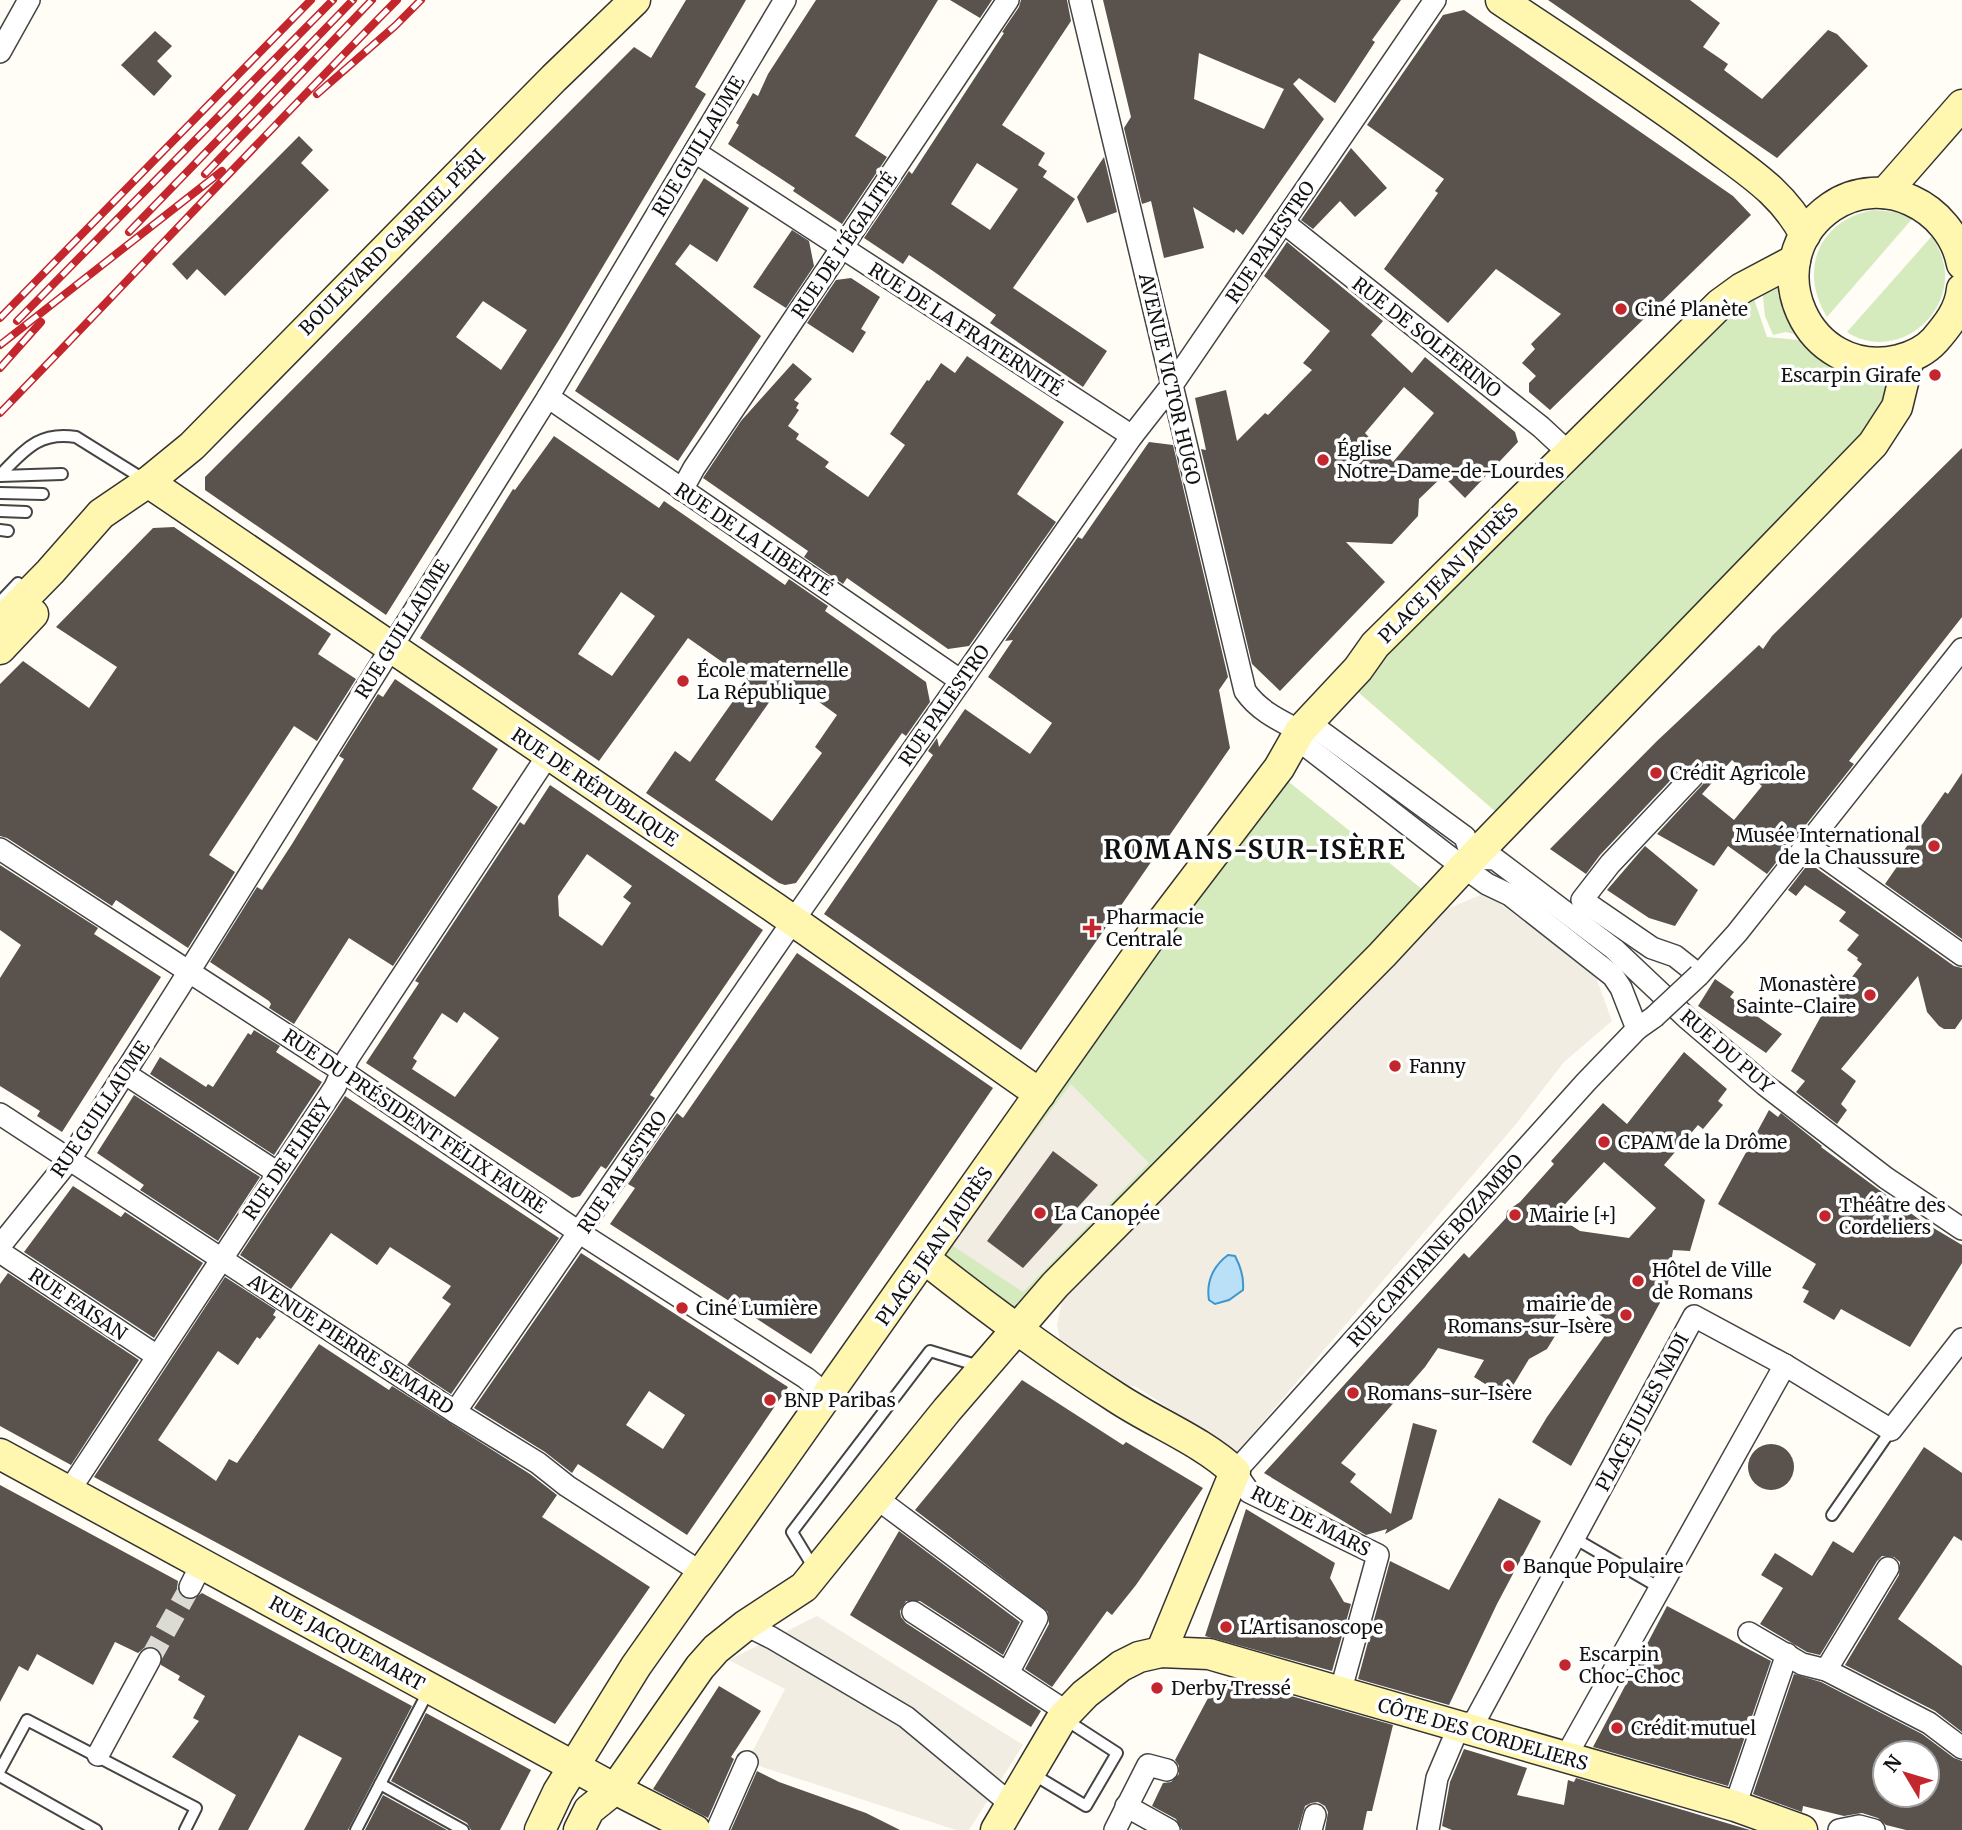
<svg xmlns="http://www.w3.org/2000/svg" width="1962" height="1830" font-family="Merriweather,serif">
<style>
.green{fill:#d5ebbd}
.plaza{fill:#f1ede2}
.water{fill:#b9e0f7;stroke:#3f96cf;stroke-width:2}
.building{fill:#5a524d;fill-rule:evenodd}
.lines{fill:none;stroke-linecap:round;stroke-linejoin:round}
.street-tunnel{stroke:#dbdad3;stroke-width:21;stroke-dasharray:21 10;stroke-linecap:butt}
.lane-casing{stroke:#444;stroke-width:14}
.street-casing{stroke:#444;stroke-width:24}
.secondary-casing{stroke:#333;stroke-width:33}
.lane{stroke:#fff;stroke-width:10}
.street{stroke:#fff;stroke-width:21}
.secondary{stroke:#fff6b0;stroke-width:30}
.rail-casing{stroke:#c4262e;stroke-width:8}
.rail{stroke:#fff;stroke-width:5;stroke-dasharray:16;stroke-linecap:butt}
.street-bridge-casing{stroke:#444;stroke-width:24;stroke-linecap:butt}
.street-bridge{stroke:#fff;stroke-width:21}
.poi-dot{fill:#c4262e;stroke:#fff;stroke-width:2.5}
.labels{text-anchor:middle;stroke-width:7;stroke-linejoin:round;paint-order:stroke}
.street-label{font-size:19px;fill:#111;stroke:#fff}
.poi-label{font-size:19px;fill:#111;stroke:#fff;text-anchor:start}
.district-label{font-size:26px;font-weight:bold;letter-spacing:2px;fill:#111;stroke:#fff}
</style>
<rect width="100%" height="100%" fill="#fffdf5"/>
<g class="green">
<path d="M1873,210L1895,212L1912,219L1827,317C1798,270 1819,220 1873,210Z"/>
<path d="M1932,236C1938,247 1944,259 1945,272C1948,322 1891,361 1847,332Z"/>
<path d="M1779,285L1784,310L1794,334L1786,332L1773,335L1765,316L1762,288Z"/>
<path d="M1752,293L1767,337L1798,340L1852,375L1893,379L1855,452L1504,819L1358,692L1367,667Z"/>
<path d="M1284,778L1423,890L1017,1311L938,1252Z"/>
</g>
<g class="plaza">
<path d="M1485,893L1594,972L1612,1021L1564,1062L1516,1124L1234,1456L1191,1430L1187,1420L1135,1386L1123,1387L1062,1350L1057,1325L1063,1296L1438,913Z"/>
<path d="M1071,1084L1149,1163L1023,1292L950,1244Z"/>
<path d="M817,1616L1023,1745L969,1830H956L747,1762L785,1689L729,1660Z"/>
</g>
<path class="water" d="M1228,1255L1235,1256C1241,1267 1244,1278 1243,1290L1229,1300L1215,1304L1209,1300C1206,1282 1213,1266 1228,1255Z"/>
<g class="building">
<path d="M686,0H746L695,87L706,94L562,335L386,615L205,490V477L634,47L651,58ZM483,301L527,330L501,370L456,337Z"/>
<path d="M816,0H938L855,136L887,157L842,224L793,191L795,188L728,144L739,125L736,123L753,93L758,96L768,74Z"/>
<path d="M950,0H992L980,18Z"/>
<path d="M1021,0H1067L1071,21L1002,125L1045,153L1038,165L1047,171L1043,177L1075,199L1013,288L1107,351L1083,387L990,323L996,315L933,271L909,255L903,264L864,238L909,171L912,174L1004,33L1002,32L1019,7ZM977,163L1018,189L990,230L951,204Z"/>
<path d="M1103,0H1401L1372,40L1375,42L1335,103L1299,78L1293,84L1324,119L1243,235L1236,229L1234,233L1193,207L1204,248L1164,258L1151,201L1142,204L1124,128L1131,117ZM1199,53L1284,89L1264,129L1194,99Z"/>
<path d="M1548,0H1690L1720,23L1703,47L1728,64L1724,70L1762,99L1828,30L1837,34L1868,66L1777,158Z"/>
<path d="M1464,10L1733,196L1751,215L1550,410L1529,392V383L1536,376L1522,363L1535,349L1531,344L1561,314L1496,269L1448,323L1384,269L1438,193L1435,191L1444,179L1367,125L1443,15Z"/>
<path d="M155,31L172,46L157,61L172,76L154,96L121,65Z"/>
<path d="M299,136L313,150L301,163L329,190L225,296L197,269L187,280L172,264Z"/>
<path d="M1351,148L1387,188L1355,217L1340,201L1313,229L1301,220Z"/>
<path d="M1104,157L1117,212L1087,223L1077,197Z"/>
<path d="M704,178L749,208L717,262L690,244L675,264L761,336L678,461L575,391Z"/>
<path d="M792,230L809,241L814,266L786,308L753,287Z"/>
<path d="M1287,242L1383,321L1371,335L1412,373L1425,357L1515,432L1518,442L1465,498L1443,476L1419,499L1418,516L1392,544L1346,542L1385,582L1280,691L1252,664L1201,449L1206,450L1195,398L1226,390L1237,441L1265,413L1268,415L1312,370L1303,363L1330,331L1264,276ZM1404,387L1434,413L1393,462L1365,433Z"/>
<path d="M851,278L880,297L861,329L866,332L853,353L807,323L836,280Z"/>
<path d="M967,356L1064,422L1017,494L1056,522L969,646L948,649L847,578L843,584L804,557L808,551L703,478L741,421L793,363L812,379L794,400L799,403L796,408L799,410L788,426L799,434L796,439L829,462L825,467L868,497L905,445L890,434L927,380L929,381L941,363L955,373Z"/>
<path d="M554,436L659,508L664,501L785,585L789,579L828,606L825,611L926,682L930,702L906,736L902,733L796,883L785,885L779,883L646,793L675,751L690,762L748,680L688,638L599,761L420,638L513,489L515,490ZM621,592L655,616L612,676L578,654ZM786,678L837,715L815,747L822,753L772,821L715,780Z"/>
<path d="M1149,442L1173,445L1228,677L1219,690L1230,748L1021,1050L824,914L933,755L928,751L937,738L939,747L965,709L1030,754L1052,723L988,677L1013,640L1005,641L1078,537L1082,539Z"/>
<path d="M1962,448V617L1849,761L1854,764L1767,874L1728,846L1714,866L1657,834L1703,784L1706,778L1705,772L1701,766L1695,763L1683,767L1600,855L1586,874L1550,849L1657,741L1759,645L1763,649L1772,636ZM1732,760L1762,786L1734,820L1702,794Z"/>
<path d="M174,527L331,634L318,654L356,679L317,741L294,726L209,855L235,872L188,948L116,900L112,906L7,838L0,836V684L23,661L89,708L117,667L56,627L153,528Z"/>
<path d="M395,679L498,749L472,789L498,807L393,966L349,938L294,1024L269,1008L271,1004L269,1001L210,962L257,887L262,890L292,844L344,759L339,756L378,694L383,697Z"/>
<path d="M1962,773V939L1885,884L1903,858L1900,856L1945,792L1948,794Z"/>
<path d="M550,785L763,930L650,1095L655,1098L606,1169L601,1166L580,1196L572,1198L366,1063L419,983L415,981L520,822L524,825ZM587,854L632,886L623,897L631,903L602,946L559,916L558,896ZM464,1012L499,1038L455,1097L412,1069L417,1061L413,1058L442,1013L457,1023Z"/>
<path d="M1645,846L1698,890L1675,926L1649,918L1607,890Z"/>
<path d="M0,865L98,928L94,934L161,977L62,1132L37,1116L40,1111L0,1086V978L21,945L0,930Z"/>
<path d="M1805,868H1816L1954,966L1962,968V1019L1955,1029H1944L1939,1026L1927,1012L1918,976L1841,1069L1856,1081L1841,1104L1847,1110L1837,1124L1796,1092L1805,1081L1791,1071L1820,1018L1862,964L1857,960L1858,958L1847,950L1859,935L1839,921L1846,912L1805,885L1796,896L1788,890Z"/>
<path d="M797,953L993,1088L811,1354L610,1224L635,1188L628,1184L677,1113L683,1118Z"/>
<path d="M1715,979L1734,992L1730,997L1782,1034L1766,1053L1698,1006Z"/>
<path d="M254,1030L280,1046L276,1052L322,1082L274,1155L150,1074L160,1057L206,1087L208,1084L213,1087L248,1033L251,1035Z"/>
<path d="M1684,1052L1727,1089L1718,1101L1723,1105L1703,1129L1698,1125L1664,1165L1705,1200L1690,1251L1673,1250L1667,1290L1571,1466L1532,1442L1547,1417L1613,1324L1570,1295L1554,1318L1555,1336L1547,1349L1529,1359L1506,1397L1474,1377L1484,1360L1438,1348L1425,1367L1341,1463L1356,1474L1350,1482L1391,1514L1413,1423L1437,1430L1412,1519L1385,1534L1387,1529L1366,1535L1264,1473L1464,1253L1469,1258L1506,1218L1507,1211L1520,1202L1554,1164L1551,1161L1603,1103L1627,1124ZM1604,1162L1656,1208L1629,1238L1580,1231L1555,1215Z"/>
<path d="M134,1095L260,1177L218,1241L140,1190L144,1185L97,1153Z"/>
<path d="M345,1096L559,1238L451,1394L407,1365L451,1304L442,1298L451,1286L390,1247L377,1265L331,1233L291,1289L240,1255Z"/>
<path d="M1769,1110L1778,1117L1781,1113L1822,1146L1821,1147L1920,1220L1962,1245V1263L1910,1347L1841,1309L1834,1320L1803,1302L1809,1291L1802,1288L1816,1264L1718,1204Z"/>
<path d="M1053,1151L1098,1185L1023,1268L987,1241Z"/>
<path d="M73,1186L121,1217L125,1212L203,1263L154,1338L24,1252Z"/>
<path d="M581,1253L788,1387L687,1535L578,1464L572,1473L545,1452L474,1408ZM649,1391L685,1415L663,1449L626,1425Z"/>
<path d="M8,1273L139,1360L71,1465L0,1426V1284Z"/>
<path d="M225,1277L276,1310L273,1315L276,1317L260,1339L257,1337L238,1365L218,1351L158,1440L216,1481L229,1459L237,1463L319,1344L389,1390L392,1386L530,1474L557,1495L542,1517L650,1587L555,1724L94,1477Z"/>
<path d="M1022,1380L1123,1445L1126,1442L1203,1488L1136,1585L1112,1615L1107,1611L1052,1687L1025,1669L1049,1624L1048,1612L915,1510Z"/>
<circle cx="1771" cy="1467" r="23"/>
<path d="M1924,1447L1962,1473V1541L1954,1536L1898,1619L1962,1666V1732L1935,1711L1845,1665L1899,1575L1900,1562L1894,1557L1882,1556L1877,1561L1820,1655L1807,1652L1760,1624L1783,1588L1761,1575L1775,1553L1812,1576L1833,1541L1853,1553Z"/>
<path d="M0,1485L178,1581L177,1588L184,1598L191,1600L202,1593L412,1706L348,1830H304L342,1758L299,1735L248,1830H218L236,1795L172,1757L199,1721L193,1718L205,1696L178,1680L180,1676L161,1665V1653L156,1647L144,1648L138,1653L115,1642L93,1685L37,1654L28,1671L19,1666L0,1702Z"/>
<path d="M1499,1498L1541,1521L1497,1604L1449,1705L1358,1679L1390,1561L1449,1590Z"/>
<path d="M1246,1509L1335,1563L1330,1578L1344,1602L1351,1604L1332,1671L1205,1636Z"/>
<path d="M899,1531L1020,1622L1003,1655L920,1601H906L900,1611L901,1617L906,1623L1041,1711L1031,1727L850,1615Z"/>
<path d="M1667,1606L1771,1661L1728,1786L1593,1747Z"/>
<path d="M1794,1674L1821,1682L1922,1734L1954,1758L1962,1761V1830H1906L1886,1825L1878,1818L1862,1813L1844,1816L1803,1806L1802,1812L1753,1794ZM1885,1753H1927V1795H1885Z"/>
<path d="M1231,1679L1393,1725L1372,1811H1367L1363,1830H1325L1328,1812L1325,1806L1318,1802L1311,1803L1305,1806L1298,1830H1182L1176,1819L1152,1806L1163,1783L1171,1782L1179,1774V1766L1175,1760L1215,1685Z"/>
<path d="M719,1686L761,1711L731,1757L734,1759L708,1818L653,1789Z"/>
<path d="M426,1713L531,1770L500,1830H471L467,1823L391,1781Z"/>
<path d="M1464,1749L1527,1768L1517,1795L1564,1805L1568,1780L1574,1782L1576,1778L1750,1830H1452L1442,1826L1450,1782Z"/>
<path d="M757,1771L779,1782L866,1813L900,1830H731Z"/>
<path d="M383,1795L447,1830H365Z"/>
</g>
<g class="lines">
<path class="street-tunnel" d="M150,1659L190,1587"/>
<defs>
<g id="lane">
<path d="M0,475C24,451 38,431 76,437L145,480"/>
<path d="M0,476L62,474"/>
<path d="M0,493L43,494"/>
<path d="M0,511L26,512"/>
<path d="M0,530L8,531"/>
<path d="M0,602L18,583"/>
<path d="M1832,1515L1891,1430"/>
<path d="M1574,1538L1660,1588"/>
<path d="M815,1570L792,1532L930,1351L979,1366"/>
<path d="M0,1770L27,1720L196,1808L185,1830"/>
<path d="M1031,1773L1086,1806L1117,1753L1063,1718"/>
<path d="M0,1776L96,1830"/>
<path d="M380,1784L463,1830"/>
<path d="M356,1830L429,1690"/>
</g>
<g id="street">
<path d="M1080,0L1245,691C1259,711 1279,720 1300,731"/>
<path d="M0,52L29,0"/>
<path d="M695,152L1132,436"/>
<path d="M1283,222L1541,427L1569,453"/>
<path d="M548,397L961,681"/>
<path d="M682,490L694,468L1008,0"/>
<path d="M1300,731L1312,725L1465,837L1472,858L1495,859L1614,949L1688,1019L1765,1085L1886,1178L1962,1229"/>
<path d="M1300,731L1301,742L1447,855L1487,884L1510,895L1613,976L1621,988L1637,1029"/>
<path d="M1693,776L1610,864L1582,900L1652,948L1675,956L1699,975L1737,933L1962,649"/>
<path d="M1806,844L1962,955"/>
<path d="M0,849L342,1071L580,1233L806,1378L828,1396"/>
<path d="M124,1073L278,1173"/>
<path d="M0,1114L455,1412L538,1463L567,1486L702,1573"/>
<path d="M0,1246L70,1159L178,989L548,397L785,0"/>
<path d="M0,1252L157,1356"/>
<path d="M455,1412L793,921L1132,436L1172,385L1435,0"/>
<path d="M69,1491L335,1087L348,1058L548,755"/>
<path d="M875,1497L1037,1618L1008,1673"/>
<path d="M190,1587L202,1563"/>
<path d="M913,1612L1067,1712"/>
<path d="M746,1625L772,1638L906,1717L1012,1805"/>
<path d="M1749,1633L1802,1664L1826,1670L1929,1723L1962,1748"/>
<path d="M1826,1670L1888,1568"/>
<path d="M1340,1693L1378,1555L1249,1492L1235,1472L1586,1082L1637,1029L1654,1017"/>
<path d="M98,1755L150,1659"/>
<path d="M1565,1758L1785,1365"/>
<path d="M1126,1806L1169,1830"/>
<path d="M1735,1806L1787,1654"/>
<path d="M717,1830L747,1762"/>
<path d="M1115,1830L1148,1765L1167,1770"/>
<path d="M1311,1830L1315,1815"/>
<path d="M1428,1830L1437,1778L1459,1726L1475,1721L1694,1316L1785,1365L1891,1430L1962,1339"/>
<path d="M1839,1830L1859,1826L1874,1830"/>
</g>
<g id="secondary">
<path d="M1501,0C1571,47 1642,92 1710,143C1747,171 1783,192 1805,235"/>
<path d="M1885,193L1962,105"/>
<path d="M1962,264C1951,206 1882,172 1831,207C1753,261 1807,382 1899,360C1914,356 1925,351 1935,340C1948,325 1960,310 1962,289"/>
<path d="M148,482L775,908L1040,1094"/>
<path d="M0,623L50,572L101,514L148,482L192,446L554,78L635,0"/>
<path d="M0,649L33,614"/>
<path d="M925,1259C987,1308 1050,1355 1117,1398C1155,1423 1202,1441 1235,1472L1161,1652"/>
<path d="M0,1454L615,1789L695,1830"/>
<path d="M540,1830L558,1792L636,1666L1151,936L1279,768L1300,731L1358,669L1375,645L1720,304L1742,288L1795,260"/>
<path d="M579,1830L589,1810L615,1789L700,1667L716,1649L746,1625L804,1587L947,1410L1055,1285L1382,955L1472,858L1873,444L1897,407L1909,358"/>
<path d="M996,1830L1062,1718L1085,1694L1121,1666L1139,1657L1161,1652L1209,1654L1735,1806L1802,1830"/>
</g>
</defs>
<use href="#lane" class="lane-casing"/>
<use href="#street" class="street-casing"/>
<use href="#secondary" class="secondary-casing"/>
<use href="#lane" class="lane"/>
<use href="#street" class="street"/>
<use href="#secondary" class="secondary"/>
<defs>
<g id="rail">
<path d="M317,94L395,26L421,0"/>
<path d="M205,174L372,0"/>
<path d="M129,232L353,0"/>
<path d="M0,318L311,0"/>
<path d="M17,321L333,0"/>
<path d="M0,345L222,171"/>
<path d="M0,368L41,322"/>
<path d="M0,413C133,276 263,136 397,0"/>
</g>
</defs>
<use href="#rail" class="rail-casing"/>
<use href="#rail" class="rail"/>
<defs>
<path id="street-bridge" d="M1654,1017L1699,975"/>
</defs>
<use href="#street-bridge" class="street-bridge-casing"/>
<use href="#street-bridge" class="street-bridge"/>
</g>
<g class="poi-dot">
<circle cx="1621" cy="309" r="7"/>
<circle cx="1935" cy="375" r="7"/>
<circle cx="1323" cy="460" r="7"/>
<circle cx="683" cy="681" r="7"/>
<circle cx="1656" cy="773" r="7"/>
<circle cx="1934" cy="846" r="7"/>
<path d="M1088.5 917.5h7v7h7v7h-7v7h-7v-7h-7v-7h7z"/>
<circle cx="1870" cy="995" r="7"/>
<circle cx="1395" cy="1066" r="7"/>
<circle cx="1604" cy="1142" r="7"/>
<circle cx="1040" cy="1213" r="7"/>
<circle cx="1515" cy="1215" r="7"/>
<circle cx="1825" cy="1216" r="7"/>
<circle cx="1638" cy="1281" r="7"/>
<circle cx="682" cy="1308" r="7"/>
<circle cx="1626" cy="1315" r="7"/>
<circle cx="1353" cy="1393" r="7"/>
<circle cx="770" cy="1400" r="7"/>
<circle cx="1509" cy="1566" r="7"/>
<circle cx="1226" cy="1627" r="7"/>
<circle cx="1565" cy="1665" r="7"/>
<circle cx="1157" cy="1688" r="7"/>
<circle cx="1617" cy="1728" r="7"/>
</g>
<g class="labels">
<g class="street-label">
<text transform="translate(698 146) rotate(-59)" y="7">RUE GUILLAUME</text>
<text transform="translate(392 242) rotate(-45)" y="7">BOULEVARD GABRIEL PÉRI</text>
<text transform="translate(1270 242) rotate(-56)" y="7">RUE PALESTRO</text>
<text transform="translate(844 245) rotate(-56)" y="7">RUE DE L'ÉGALITÉ</text>
<text transform="translate(966 329) rotate(33)" y="7">RUE DE LA FRATERNITÉ</text>
<text transform="translate(1427 337) rotate(38)" y="7">RUE DE SOLFERINO</text>
<text transform="translate(1170 379) rotate(77)" y="7">AVENUE VICTOR HUGO</text>
<text transform="translate(754 539) rotate(34)" y="7">RUE DE LA LIBERTÉ</text>
<text transform="translate(1448 573) rotate(-45)" y="7">PLACE JEAN JAURÈS</text>
<text transform="translate(402 629) rotate(-58)" y="7">RUE GUILLAUME</text>
<text transform="translate(944 705) rotate(-55)" y="7">RUE PALESTRO</text>
<text transform="translate(595 787) rotate(34)" y="7">RUE DE RÉPUBLIQUE</text>
<text transform="translate(1727 1051) rotate(41)" y="7">RUE DU PUY</text>
<text transform="translate(100 1109) rotate(-56)" y="7">RUE GUILLAUME</text>
<text transform="translate(415 1121) rotate(34)" y="7">RUE DU PRÉSIDENT FÉLIX FAURE</text>
<text transform="translate(287 1159) rotate(-56)" y="7">RUE DE FLIREY</text>
<text transform="translate(622 1172) rotate(-56)" y="7">RUE PALESTRO</text>
<text transform="translate(934 1246) rotate(-55)" y="7">PLACE JEAN JAURÈS</text>
<text transform="translate(1435 1250) rotate(-48)" y="7">RUE CAPITAINE BOZAMBO</text>
<text transform="translate(78 1304) rotate(34)" y="7">RUE FAISAN</text>
<text transform="translate(351 1344) rotate(33)" y="7">AVENUE PIERRE SEMARD</text>
<text transform="translate(1642 1412) rotate(-62)" y="7">PLACE JULES NADI</text>
<text transform="translate(1311 1521) rotate(27)" y="7">RUE DE MARS</text>
<text transform="translate(347 1643) rotate(29)" y="7">RUE JACQUEMART</text>
<text transform="translate(1483 1734) rotate(16)" y="7">CÔTE DES CORDELIERS</text>
</g>
<g class="poi-label">
<text x="1635" y="316">Ciné Planète</text>
<text x="1921" y="382" text-anchor="end">Escarpin Girafe</text>
<text x="1337" y="456">Église<tspan x="1337" dy="22">Notre-Dame-de-Lourdes</tspan></text>
<text x="697" y="677">École maternelle<tspan x="697" dy="22">La République</tspan></text>
<text x="1670" y="780">Crédit Agricole</text>
<text x="1920" y="842" text-anchor="end">Musée International<tspan x="1920" dy="22">de la Chaussure</tspan></text>
<text x="1106" y="924">Pharmacie<tspan x="1106" dy="22">Centrale</tspan></text>
<text x="1856" y="991" text-anchor="end">Monastère<tspan x="1856" dy="22">Sainte-Claire</tspan></text>
<text x="1409" y="1073">Fanny</text>
<text x="1618" y="1149">CPAM de la Drôme</text>
<text x="1839" y="1212">Théâtre des<tspan x="1839" dy="22">Cordeliers</tspan></text>
<text x="1054" y="1220">La Canopée</text>
<text x="1529" y="1222">Mairie [+]</text>
<text x="1652" y="1277">Hôtel de Ville<tspan x="1652" dy="22">de Romans</tspan></text>
<text x="1612" y="1311" text-anchor="end">mairie de<tspan x="1612" dy="22">Romans-sur-Isère</tspan></text>
<text x="696" y="1315">Ciné Lumière</text>
<text x="1367" y="1400">Romans-sur-Isère</text>
<text x="784" y="1407">BNP Paribas</text>
<text x="1523" y="1573">Banque Populaire</text>
<text x="1240" y="1634">L'Artisanoscope</text>
<text x="1579" y="1661">Escarpin<tspan x="1579" dy="22">Choc-Choc</tspan></text>
<text x="1171" y="1695">Derby Tressé</text>
<text x="1631" y="1735">Crédit mutuel</text>
</g>
<g class="district-label">
<text x="1255" y="859">ROMANS-SUR-ISÈRE</text>
</g>
</g>
<g transform="translate(1906 1774) rotate(308)"><circle r="33" fill="#ffffff" stroke="#a0a0a0" stroke-width="2"/>
<path d="M0-5L12 26L0 18L-12 26Z" fill="#c4262e"/>
<text y="-10" font-size="19" font-weight="bold" text-anchor="middle" fill="#111111">N</text>
</g>
</svg>
